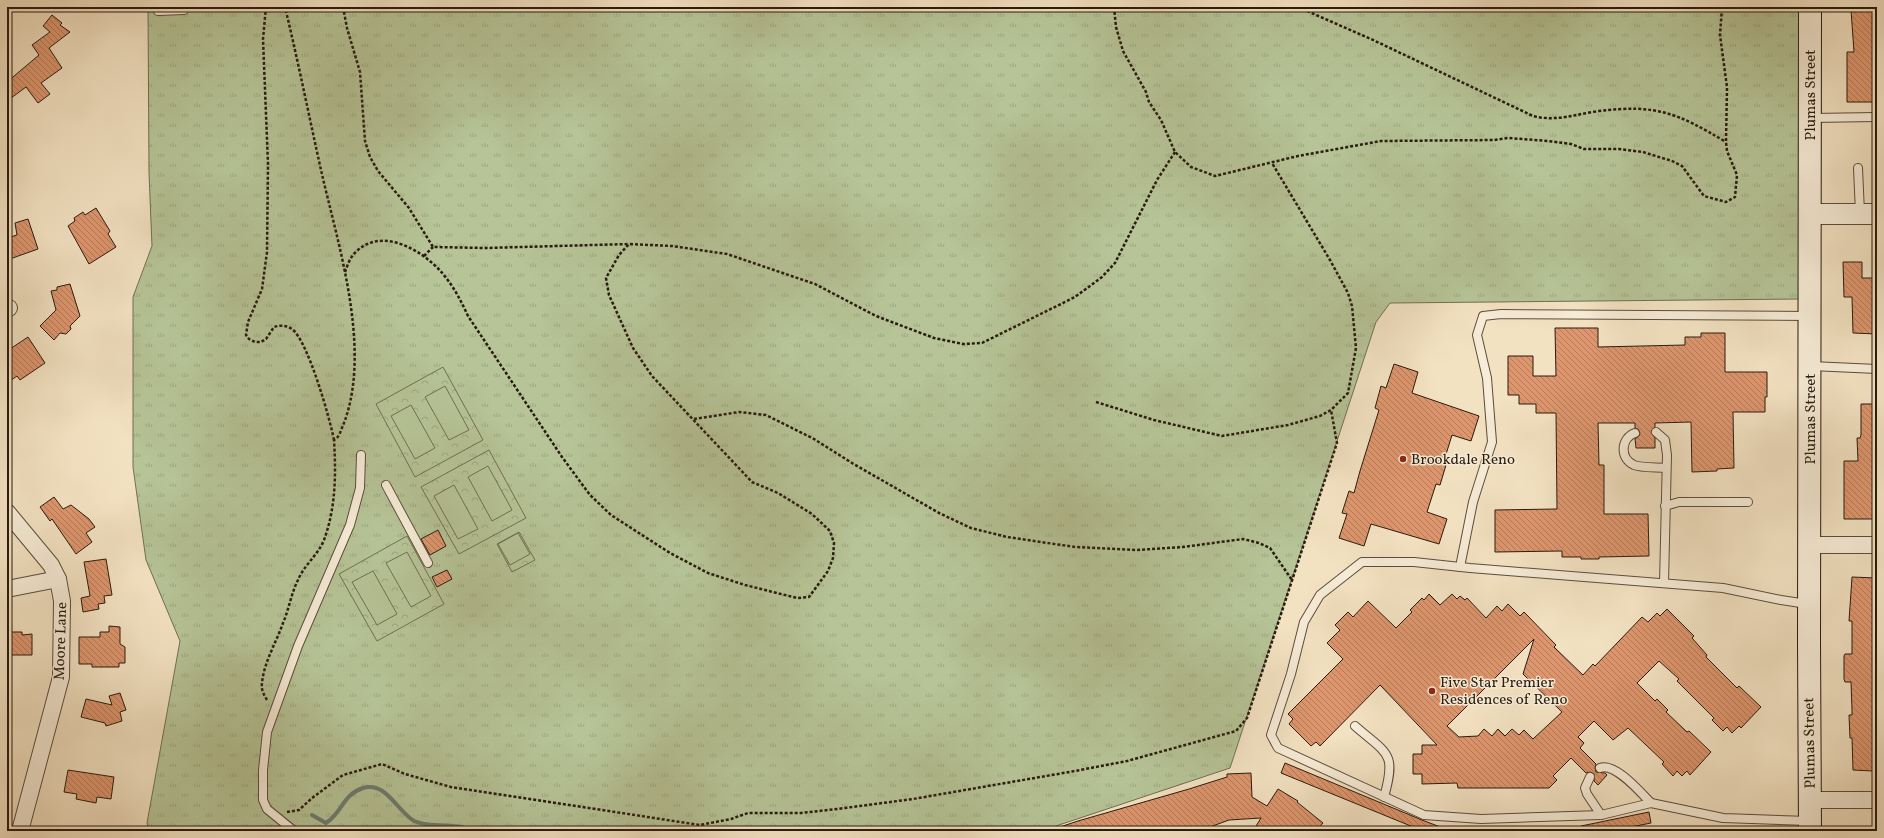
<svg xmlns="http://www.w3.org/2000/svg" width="1884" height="838" font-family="Vollkorn,serif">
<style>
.grass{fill:url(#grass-tufts);stroke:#707053}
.forest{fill:url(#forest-crowns);stroke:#707053}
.pitch{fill:#b6c497;stroke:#707053}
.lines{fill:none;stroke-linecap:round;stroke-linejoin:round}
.stream{stroke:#6d7d70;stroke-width:4}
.building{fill:url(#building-back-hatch);stroke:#291b0f;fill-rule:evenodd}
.service-casing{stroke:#5c4d3c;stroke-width:10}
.minor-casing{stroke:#5c4d3c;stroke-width:18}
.tertiary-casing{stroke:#5c4d3c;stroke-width:22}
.secondary-casing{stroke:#291b0f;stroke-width:24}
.path{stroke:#291b0f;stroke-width:2.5;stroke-dasharray:3 2;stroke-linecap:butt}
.service{stroke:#f7ecd7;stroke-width:8}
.minor{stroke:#f7ecd7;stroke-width:16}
.tertiary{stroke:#f7ecd7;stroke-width:20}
.secondary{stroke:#f7ecd7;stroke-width:22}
.poi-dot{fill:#8f2418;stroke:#f7ecd7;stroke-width:1.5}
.labels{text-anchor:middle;stroke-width:3;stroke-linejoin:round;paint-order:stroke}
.street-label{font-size:15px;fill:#291b0f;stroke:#f7ecd7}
.poi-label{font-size:15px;fill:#291b0f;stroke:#f7ecd7;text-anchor:start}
</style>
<defs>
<pattern id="grass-tufts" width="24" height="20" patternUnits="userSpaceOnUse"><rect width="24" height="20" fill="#b6c497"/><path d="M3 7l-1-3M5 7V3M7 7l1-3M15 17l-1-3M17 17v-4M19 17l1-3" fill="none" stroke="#9ca881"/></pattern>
<pattern id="forest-crowns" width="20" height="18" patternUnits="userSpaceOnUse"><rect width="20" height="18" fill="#b6c497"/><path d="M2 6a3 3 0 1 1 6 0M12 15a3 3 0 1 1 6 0" fill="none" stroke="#9ca881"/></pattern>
<pattern id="building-back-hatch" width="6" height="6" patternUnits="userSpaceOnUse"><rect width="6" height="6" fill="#de966e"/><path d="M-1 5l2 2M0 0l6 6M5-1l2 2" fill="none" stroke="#b47a59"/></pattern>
</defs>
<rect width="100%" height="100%" fill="#f3e2c2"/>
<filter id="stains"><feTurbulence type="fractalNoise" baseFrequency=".005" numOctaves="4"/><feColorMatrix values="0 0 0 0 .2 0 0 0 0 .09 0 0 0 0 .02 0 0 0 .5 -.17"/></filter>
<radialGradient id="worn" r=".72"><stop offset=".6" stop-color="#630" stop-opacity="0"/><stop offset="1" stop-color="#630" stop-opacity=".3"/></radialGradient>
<path class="grass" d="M148,7H1799V299L1390,303L1376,322L1230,768L1041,831H149L147,823L180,641L146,560L133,467V297L152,246L149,173Z"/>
<g class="forest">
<path d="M443,367L483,440L415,477L376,404Z"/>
<path d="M489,450L526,518L459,554L421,487Z"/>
<path d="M519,532L535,560L512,572L497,544Z"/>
<path d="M407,536L444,604L377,641L339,574Z"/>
</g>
<g class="pitch">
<path d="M445,386L469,430L449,440L425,397Z"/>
<path d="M411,405L435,448L415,459L391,416Z"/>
<path d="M488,466L512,510L492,521L468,477Z"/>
<path d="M454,485L478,529L458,539L434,496Z"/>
<path d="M518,533L530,554L510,565L498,544Z"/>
<path d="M407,552L431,596L411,607L386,563Z"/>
<path d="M373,571L397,614L377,625L352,582Z"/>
</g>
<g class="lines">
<path class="stream" d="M312,815L326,823C343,812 342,795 363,788C386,781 397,811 414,821C426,827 440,824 453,826C460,826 467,829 474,831"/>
</g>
<g class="building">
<path d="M1853,7H1877V102H1847V52H1854L1851,10H1853Z"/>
<path d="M52,15L62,23L60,25L70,32L49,48L62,68L41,83L50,94L38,103L26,87L7,101V82L39,55L32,45L50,32L43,26Z"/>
<path d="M96,208L110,231L108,234L116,247L89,264L68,226L75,221L74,218L83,212L85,215Z"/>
<path d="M28,219L38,249L7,260V238L17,235L15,223Z"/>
<path d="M1843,262H1862V278H1877V334L1853,333L1852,297H1844Z"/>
<path d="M70,284L80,316L70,326L71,329L66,334L60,333L54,340L40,326L56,310L51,291L57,290V287Z"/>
<path d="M1555,328H1598V347L1685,345V337H1701V333H1725V372H1767V397H1765V412H1733L1734,468L1717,469V471L1692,472L1691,422L1655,423V427L1651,431L1655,438V448H1636L1635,439L1639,436L1640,433L1638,429L1635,428V423H1598L1599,465H1604V514H1648L1649,556L1599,557V559H1581V557H1562V551L1495,552V510L1557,509L1556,413H1536V404H1519V395H1508V356H1533V376H1556Z"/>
<path d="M28,337L45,363L20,380L17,376L7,383V351Z"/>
<path d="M1394,364L1418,372L1412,393L1479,416L1471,441L1452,435L1443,464L1446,465L1440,485L1436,484L1427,512L1447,519L1439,544L1371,524L1364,546L1339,538L1347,514L1342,513L1349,491L1354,493L1360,471L1379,410L1375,408L1381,386L1386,388Z"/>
<path d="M1861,404H1877V421H1873V444H1877V519H1844V461H1858L1857,438H1860L1861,435Z"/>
<path d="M54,497L63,509L71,505L89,519L95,527L86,533L92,542L76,554L52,519L50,521L40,507Z"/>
<path d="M438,530L446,546L430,555L421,539Z"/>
<path d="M106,559L112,595L104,596L105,603L98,604L99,609L83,612L81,598L90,596L84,562Z"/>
<path d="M447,570L452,579L437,587L432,577Z"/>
<path d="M1852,577L1876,578L1877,759H1874L1873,771L1853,770L1852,738H1850L1849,715H1852V710L1851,682H1845L1844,679V656L1845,654H1852V621H1849Z"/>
<path d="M1429,594L1440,605L1452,594L1457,599L1460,596L1465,600L1467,598L1486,618L1497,606L1502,611L1508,604L1520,616L1524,612L1556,645L1554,647L1583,675L1593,664L1595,666L1642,617L1648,622L1657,613L1660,616L1667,609L1694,636L1692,638L1707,655L1706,657L1737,688L1739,686L1761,707L1741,728L1739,726L1732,733L1727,727L1723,731L1712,720L1714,718L1677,681L1679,679L1659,661L1637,683L1655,701L1657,699L1668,710L1666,712L1687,732L1689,731L1711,752L1690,775L1687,771L1682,776L1677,771L1673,776L1662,764L1664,762L1628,728L1613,740L1594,721L1578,737L1584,743L1580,748L1596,764L1595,768L1596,772L1605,773L1607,775L1598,785L1594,781V774L1590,772L1586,773L1571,758L1553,776L1557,780L1549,788H1458L1457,783L1422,784V774H1413V754H1422V745H1437L1380,685L1320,746L1316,742L1311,746L1289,724L1293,719L1288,714L1343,659L1327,643L1340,630L1335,625L1348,612L1353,617L1368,601L1396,628L1412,612L1410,610L1422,598L1424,600ZM1534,639L1523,674L1562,712L1533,739L1524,730L1519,735L1512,729L1505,736L1498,729L1492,736L1484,729L1478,736L1459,737L1447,726Z"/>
<path d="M109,626L120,627V644L125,647V663H119V667H92V664H79V637H100V632H109Z"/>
<path d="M7,632H22V635L32,634V655H7Z"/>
<path d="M120,693L126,710L120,712L122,721L106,726L105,723L81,717L86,699L112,705L109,696Z"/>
<path d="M1285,763L1422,820L1451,831H1423L1281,773Z"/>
<path d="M68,770L114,777L111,799L97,797L96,803L76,799L77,794L64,792Z"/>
<path d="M1251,773L1252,797L1267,806L1278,789L1298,801L1297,802L1323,823L1316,831H1253L1261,818L1229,820L1199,831H1058L1057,828L1078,821L1189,789L1227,777V774Z"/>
<path d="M1649,812L1651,823L1611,831H1581V826Z"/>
</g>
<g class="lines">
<defs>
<g id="service">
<path d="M158,7V11L184,10V7"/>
<path d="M1811,118L1877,117"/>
<path d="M1858,168L1860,213"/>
<path d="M1811,366L1877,369"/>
<path d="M1656,432L1665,440L1667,455L1664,583"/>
<path d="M1635,433C1621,438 1619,458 1634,465C1641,468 1658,467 1666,468"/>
<path d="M386,485L428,563"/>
<path d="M1665,506L1679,502H1748"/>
<path d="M1460,567L1473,502L1492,442L1487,378L1477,335L1483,316L1501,314L1809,316"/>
<path d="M1807,604L1781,600L1723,588L1470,568L1414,562H1362L1320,595L1304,622L1291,674L1271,735L1278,748L1424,815L1481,819L1601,815L1651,803L1723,818L1809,821"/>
<path d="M1355,726C1387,754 1397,752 1384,797"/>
<path d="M1600,768C1615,762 1641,793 1651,803"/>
<path d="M1590,777L1585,788L1587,794L1601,815"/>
<path d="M294,831L267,809L263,800V770L267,732L298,646L350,525L360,488L361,455"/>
</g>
<g id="minor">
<path d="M7,308H9"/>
<path d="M7,512L51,565L58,579L62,601L61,677L20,831"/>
<path d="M1810,545H1877"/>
<path d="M7,589L58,579"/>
<path d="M1810,800H1877"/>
</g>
<path id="tertiary" d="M1810,214H1877"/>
<path id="secondary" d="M1810,831L1809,641L1810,7"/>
</defs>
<use href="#service" class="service-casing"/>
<use href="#minor" class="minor-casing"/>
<use href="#tertiary" class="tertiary-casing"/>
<use href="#secondary" class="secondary-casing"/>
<g class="path">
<path d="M266,7L263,39L268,164L267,252L262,289L248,322L246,335L249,339L255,342H261L266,339L274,327C280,325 286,325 292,329C308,341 330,419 334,440"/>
<path d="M343,7L347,28L360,72L365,141L370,157L378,171L409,208L433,247L486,248L629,244"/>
<path d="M1114,7L1116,27L1123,51L1146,92L1149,102L1161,120L1175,152L1191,167L1215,176L1298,156L1381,141L1494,140L1508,138L1548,141L1571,144L1584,149H1619L1643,152L1672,161L1682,166L1704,196L1726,202L1735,197L1737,175L1727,151L1726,142L1727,87L1720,35L1722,7"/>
<path d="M1298,7L1371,39L1533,116C1556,122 1576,114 1599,111C1657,104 1677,113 1726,142"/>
<path d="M424,256L433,247"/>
<path d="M345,272C347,267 349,260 353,255C379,224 423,250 443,274C454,287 461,301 468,316L562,457L590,495L611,515L670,553L708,573L745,585L797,598L809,597L828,571L833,558L834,543L830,531L812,514L778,493L752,482L652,376L633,348L609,295L606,278L619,255L629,244L672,246L727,254L815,284L876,316L934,338L963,344L982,343L1075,297L1102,277L1115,263L1157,180L1175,152"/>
<path d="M1096,402L1154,420L1222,436L1288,425L1320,416L1331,410L1348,393L1356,348L1352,306L1348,293L1330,260L1272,163"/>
<path d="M694,419L739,412L766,415L814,439L852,463L939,513L971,528L1007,537L1075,547L1137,550L1183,547L1243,539L1259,543L1270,548L1292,580"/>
<path d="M267,700C264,695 261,690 262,683C264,662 276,643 283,623C289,609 291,594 298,580C304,565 318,555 324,540C336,507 336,474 334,440C340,437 341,429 344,423C372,348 338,245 321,170C309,116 298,61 285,7"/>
<path d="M287,812L299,810L312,798L343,775L382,764L405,774L451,787L700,825L731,819L748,813H801L837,809L913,799L1075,771L1127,761L1236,731L1247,718L1337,443L1331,410"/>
</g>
<use href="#service" class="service"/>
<use href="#minor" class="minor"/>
<use href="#tertiary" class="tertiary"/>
<use href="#secondary" class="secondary"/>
</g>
<g class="poi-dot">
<circle cx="1403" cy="459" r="4"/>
<circle cx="1432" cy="691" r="4"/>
</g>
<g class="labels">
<g class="street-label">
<text transform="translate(1810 95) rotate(-90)" y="5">Plumas Street</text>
<text transform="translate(1810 419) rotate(-90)" y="5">Plumas Street</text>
<text transform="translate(60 641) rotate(-88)" y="5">Moore Lane</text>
<text transform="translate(1809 743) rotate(-91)" y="5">Plumas Street</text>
</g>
<g class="poi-label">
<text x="1411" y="464">Brookdale Reno</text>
<text x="1440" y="687">Five Star Premier<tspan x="1440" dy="17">Residences of Reno</tspan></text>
</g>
</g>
<rect width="1884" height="838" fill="none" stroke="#f3e2c2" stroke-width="24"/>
<rect x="8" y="8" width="1868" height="822" fill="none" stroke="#291b0f" stroke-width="2"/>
<rect x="12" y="12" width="1860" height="814" fill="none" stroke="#291b0f"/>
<rect width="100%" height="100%" filter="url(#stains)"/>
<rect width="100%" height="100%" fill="url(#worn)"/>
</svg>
